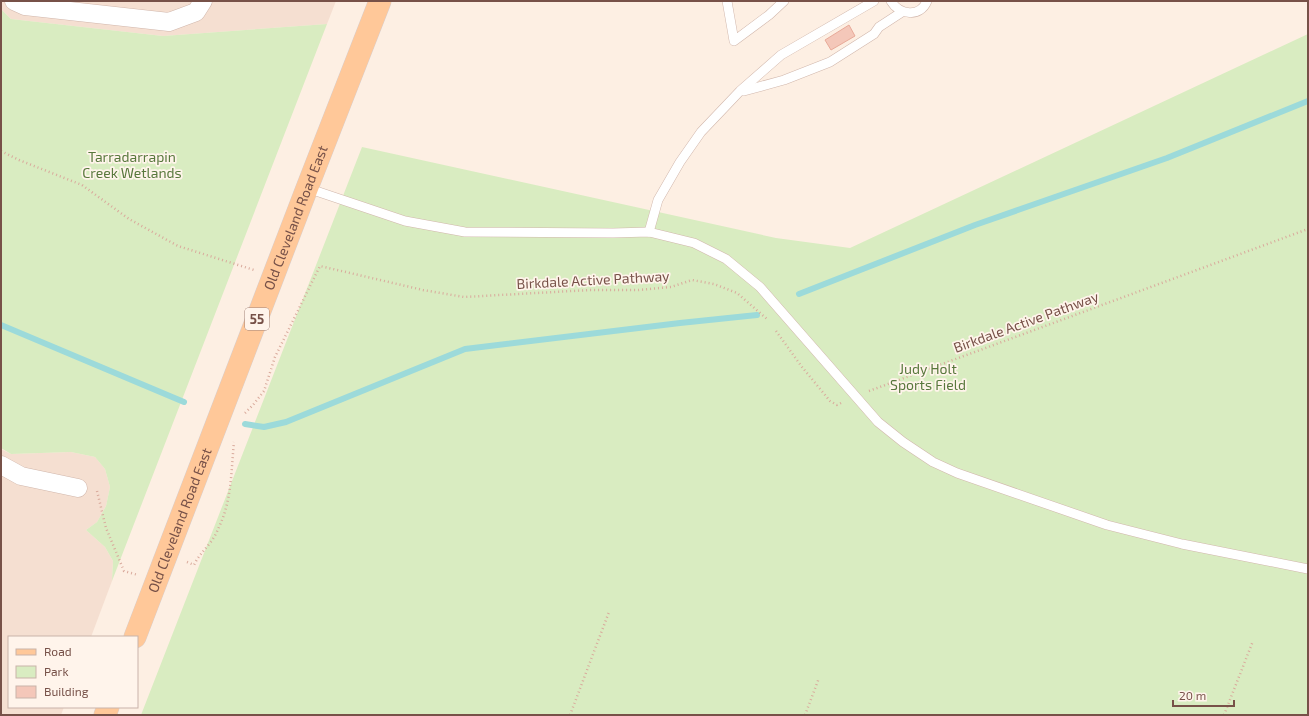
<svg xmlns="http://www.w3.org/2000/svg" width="1309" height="716" font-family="'Exo 2',sans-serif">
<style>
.residential{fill:#f5dfd1}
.green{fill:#d9ecc1}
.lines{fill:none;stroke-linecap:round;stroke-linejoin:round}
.stream{stroke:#9cdada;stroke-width:6}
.building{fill:#f4c7b9;stroke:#e8aa99}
.lane-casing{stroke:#d1b7ac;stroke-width:10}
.street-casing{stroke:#d1b7ac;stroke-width:19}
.primary-casing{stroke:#d9cecc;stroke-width:23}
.path{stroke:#d9aa9c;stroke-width:2.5;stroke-dasharray:1 3;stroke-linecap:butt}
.lane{stroke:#fff;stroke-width:9}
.street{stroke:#fff;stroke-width:18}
.primary{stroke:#ffc899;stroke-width:22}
.labels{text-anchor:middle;stroke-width:3.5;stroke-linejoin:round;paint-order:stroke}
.shield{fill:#fff4eb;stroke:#a08279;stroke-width:1}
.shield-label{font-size:13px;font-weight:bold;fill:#775148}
.park-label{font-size:14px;fill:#58783c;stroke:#fff4eb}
.street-label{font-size:14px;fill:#775148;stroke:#fff4eb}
</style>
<rect width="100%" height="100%" fill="#fdefe3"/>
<g class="residential">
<path d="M1,1H336L327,24L163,36L11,19L1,9Z"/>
<path d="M1,449L11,454L71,452L95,457L105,469L110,487L106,506L97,522L86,530L105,547L113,561L112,581L91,637H9V707H64L61,715H1Z"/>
</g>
<g class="green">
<path d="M1,9L11,19L163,36L327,24L112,581L113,561L105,547L86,530L97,522L106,506L110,487L105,469L95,457L71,452L11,454L1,448Z"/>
<path d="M1308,34V715H141L362,147L776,238L850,248Z"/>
</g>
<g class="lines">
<g class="stream">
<path d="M799,294L975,225L1167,158L1308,101"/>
<path d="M1,325L184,402"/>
<path d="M245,424L264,427L286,422L465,349L680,323L757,315"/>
</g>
</g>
<path class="building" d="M849,25L855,36L831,50L825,40Z"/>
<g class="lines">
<defs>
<g id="lane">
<path d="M727,1L734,41L769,15L784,1"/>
<path d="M891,1C899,15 920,18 927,1"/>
<path d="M744,91L784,80L830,62L874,34L879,27L902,12"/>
<path d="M307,188L405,221L465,232L613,233L649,232L694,243L726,259L760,287L878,422L903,442L933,462L957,473L1107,525L1182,544L1308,569"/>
<path d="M649,232L658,200L680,162L701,132L740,91L781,55L874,1"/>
</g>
<g id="street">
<path d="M14,1L25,6L169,22L196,12L203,1"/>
<path d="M1,465L21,476L78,488"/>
</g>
<g id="primary">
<path id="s1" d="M135,637L307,188L380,1"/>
<path d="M105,715L108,707"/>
</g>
</defs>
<use href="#lane" class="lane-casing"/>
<use href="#street" class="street-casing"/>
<use href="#primary" class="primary-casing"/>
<g class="path">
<path d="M1,151L19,160L82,185L129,219L178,246L254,270"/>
<path d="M776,331L802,367L830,401L837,405L843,402"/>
<path d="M869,391L1308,229"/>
<path d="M245,413L253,405L264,391L275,357L320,266L423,290L464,297L590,290H638L671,287L692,280L714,284L737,293L767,319"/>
<path d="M97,491L106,528L124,571L138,575"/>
<path d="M187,562L194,565C198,556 204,551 210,543C214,538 217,532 219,527C232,500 231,471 234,442"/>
<path d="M570,715L609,612"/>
<path d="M805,715L819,678"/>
<path d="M1224,715L1253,641"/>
</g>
<use href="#lane" class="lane"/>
<use href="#street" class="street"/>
<use href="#primary" class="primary"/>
</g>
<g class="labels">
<rect class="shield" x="245" y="308" width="24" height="22" rx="3"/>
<g class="shield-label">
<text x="257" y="324">55</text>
</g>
<g class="park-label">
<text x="132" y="162">Tarradarrapin<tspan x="132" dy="16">Creek Wetlands</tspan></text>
<text x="928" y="374">Judy Holt<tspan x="928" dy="16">Sports Field</tspan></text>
</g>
<g class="street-label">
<text dy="5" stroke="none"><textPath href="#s1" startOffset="449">Old Cleveland Road East</textPath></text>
<text transform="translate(593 280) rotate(-3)" y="5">Birkdale Active Pathway</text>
<text transform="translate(1026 322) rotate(-20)" y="5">Birkdale Active Pathway</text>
<text dy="5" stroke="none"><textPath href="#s1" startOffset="125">Old Cleveland Road East</textPath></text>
</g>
</g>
<rect width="1309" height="716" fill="none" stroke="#775148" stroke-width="4"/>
<rect x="8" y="636" width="130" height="72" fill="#fff4eb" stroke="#c9b3aa"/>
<rect x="16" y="649" width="20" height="6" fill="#ffc899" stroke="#c9b3aa"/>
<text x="44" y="656" font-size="12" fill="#775148">Road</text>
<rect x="16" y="666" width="20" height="12" fill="#d9ecc1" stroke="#c9b3aa"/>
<text x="44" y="676" font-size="12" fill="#775148">Park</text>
<rect x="16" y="686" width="20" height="12" fill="#f4c7b9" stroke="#c9b3aa"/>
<text x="44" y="696" font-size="12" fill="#775148">Building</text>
<path d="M1173 700v6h61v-6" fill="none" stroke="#775148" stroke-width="2"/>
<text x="1179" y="700" font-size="12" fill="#775148" stroke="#fff4eb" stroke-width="3" paint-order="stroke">20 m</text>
</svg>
